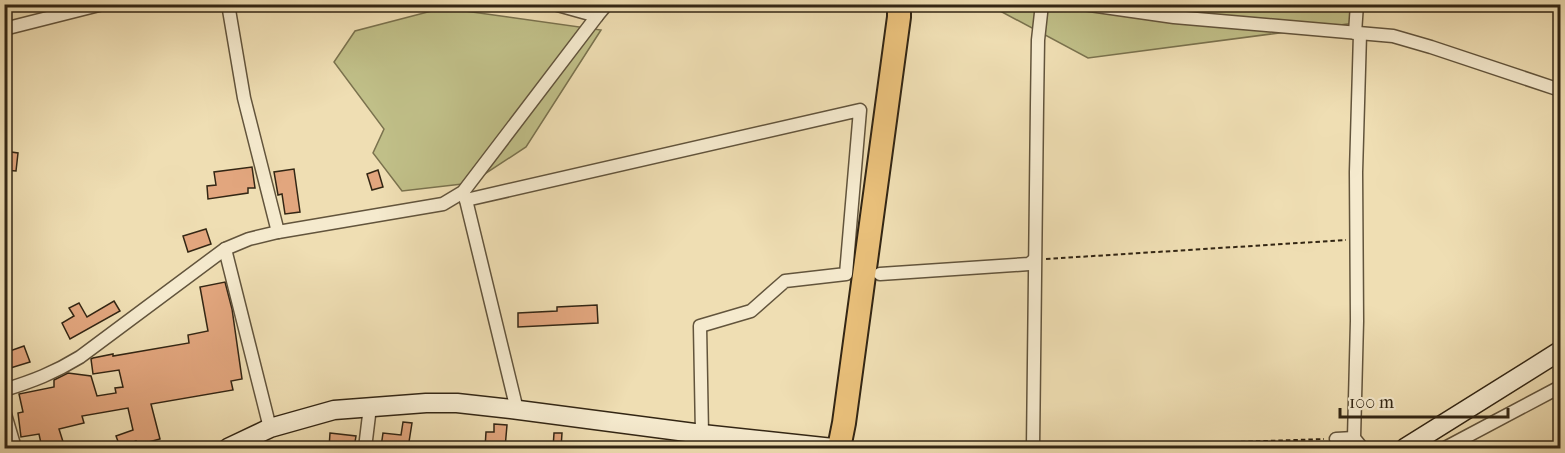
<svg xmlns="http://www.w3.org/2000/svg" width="1565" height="453" font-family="'IM FELL French Canon',serif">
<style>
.green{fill:#c0bf88;stroke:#7a724e;stroke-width:1.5}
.building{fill:#e2a67e;stroke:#332614;stroke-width:1.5}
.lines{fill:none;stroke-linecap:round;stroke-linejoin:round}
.street-casing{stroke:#62543c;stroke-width:15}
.secondary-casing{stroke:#332614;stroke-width:21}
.highway-casing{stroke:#332614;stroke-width:26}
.path{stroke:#332614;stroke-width:2;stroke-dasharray:4.5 3;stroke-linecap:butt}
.street{stroke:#f5eace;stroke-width:12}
.secondary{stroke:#f5eace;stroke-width:18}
.highway{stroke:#e8bf7a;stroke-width:22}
</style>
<rect width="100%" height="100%" fill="#efdeb3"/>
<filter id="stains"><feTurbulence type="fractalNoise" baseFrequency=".00333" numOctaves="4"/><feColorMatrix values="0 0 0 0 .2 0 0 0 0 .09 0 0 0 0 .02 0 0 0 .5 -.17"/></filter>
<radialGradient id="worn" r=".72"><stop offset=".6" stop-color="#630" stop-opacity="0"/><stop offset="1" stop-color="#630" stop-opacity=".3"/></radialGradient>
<g class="green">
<path d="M989,5H1355V23L1088,58Z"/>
<path d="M443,8L601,30L526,147L471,183L402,191L373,153L384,129L334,62L355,31Z"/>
</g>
<g class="building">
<path d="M4,151L18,153L16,171L4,170Z"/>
<path d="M252,167L255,188H248V193L208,199L207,186L216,185L214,172Z"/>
<path d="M294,169L300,212L285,214L282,194L278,195L274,172Z"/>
<path d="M378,170L383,187L372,190L367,174Z"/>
<path d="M206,229L211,244L188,252L183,236Z"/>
<path d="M225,282L232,309L242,379L231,381L233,390L151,404L160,439L137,445L136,441L120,447L116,436L133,430L128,408L82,416L84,423L59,429L65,448H42L39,434L21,437L18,413L23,412L19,394L54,387V380L68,373L91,376L97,396L116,393L115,388L123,387L119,370L93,374L91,359L93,358L113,354V356L189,343L188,335L208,331L200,287Z"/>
<path d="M114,301L120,311L70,339L62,323L74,316L69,308L79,303L87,317Z"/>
<path d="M597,305L598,323L518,327V313L557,311V307Z"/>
<path d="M24,346L30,362L4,370V353Z"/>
<path d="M403,422L412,423L408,448L381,447L383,433L401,435Z"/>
<path d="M494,424L507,425L505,448H485L486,432H494Z"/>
<path d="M330,433L356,436L354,448H329Z"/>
<path d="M554,433H562L561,448H553Z"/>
</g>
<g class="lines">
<defs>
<g id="street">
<path d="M228,4L244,98L278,232"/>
<path d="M554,4L597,16"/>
<path d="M1083,4L1174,17L1393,36L1431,47L1560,90"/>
<path d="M4,29L103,4"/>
<path d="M1355,33L1357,4"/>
<path d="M1360,34L1356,172L1357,321L1354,438L1362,448"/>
<path d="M463,193L466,200L517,410"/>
<path d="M466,200L860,110L846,274L785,281L751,311L700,326L702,434"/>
<path d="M225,249L270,428"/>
<path d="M880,274L1029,264L1034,260"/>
<path d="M4,390C33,381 54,373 80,357L225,249L249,239L278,232L443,204L463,192L597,16L607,4"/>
<path d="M4,411L15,448"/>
<path d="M1336,439L1354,438"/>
<path d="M365,448L370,407"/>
<path d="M1033,448L1037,105L1038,40L1042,4"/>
<path d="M1445,448L1560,387"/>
</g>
<g id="secondary">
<path d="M228,448L270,428L334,410L426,403H457L511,409L702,434L833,448"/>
<path d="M1405,448L1560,351"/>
</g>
<path id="highway" d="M839,448L844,423L899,17V4"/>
</defs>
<use href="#street" class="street-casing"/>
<use href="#secondary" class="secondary-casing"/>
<use href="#highway" class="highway-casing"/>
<g class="path">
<path d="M1046,259L1346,240"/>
<path d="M1061,448L1324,439"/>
</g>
<use href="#street" class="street"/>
<use href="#secondary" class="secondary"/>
<use href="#highway" class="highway"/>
</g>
<rect width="1565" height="453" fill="none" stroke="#efdeb3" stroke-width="24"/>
<rect x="6" y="6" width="1553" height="441" fill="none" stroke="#332614" stroke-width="3"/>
<rect x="12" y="12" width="1541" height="429" fill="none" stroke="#332614" stroke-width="1.5"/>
<path d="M1340 408v9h168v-9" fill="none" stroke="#332614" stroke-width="3"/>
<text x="1349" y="408" font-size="18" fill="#332614" stroke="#f5eace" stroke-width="4.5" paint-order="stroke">100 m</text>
<rect width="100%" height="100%" filter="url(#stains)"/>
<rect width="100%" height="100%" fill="url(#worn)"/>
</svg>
